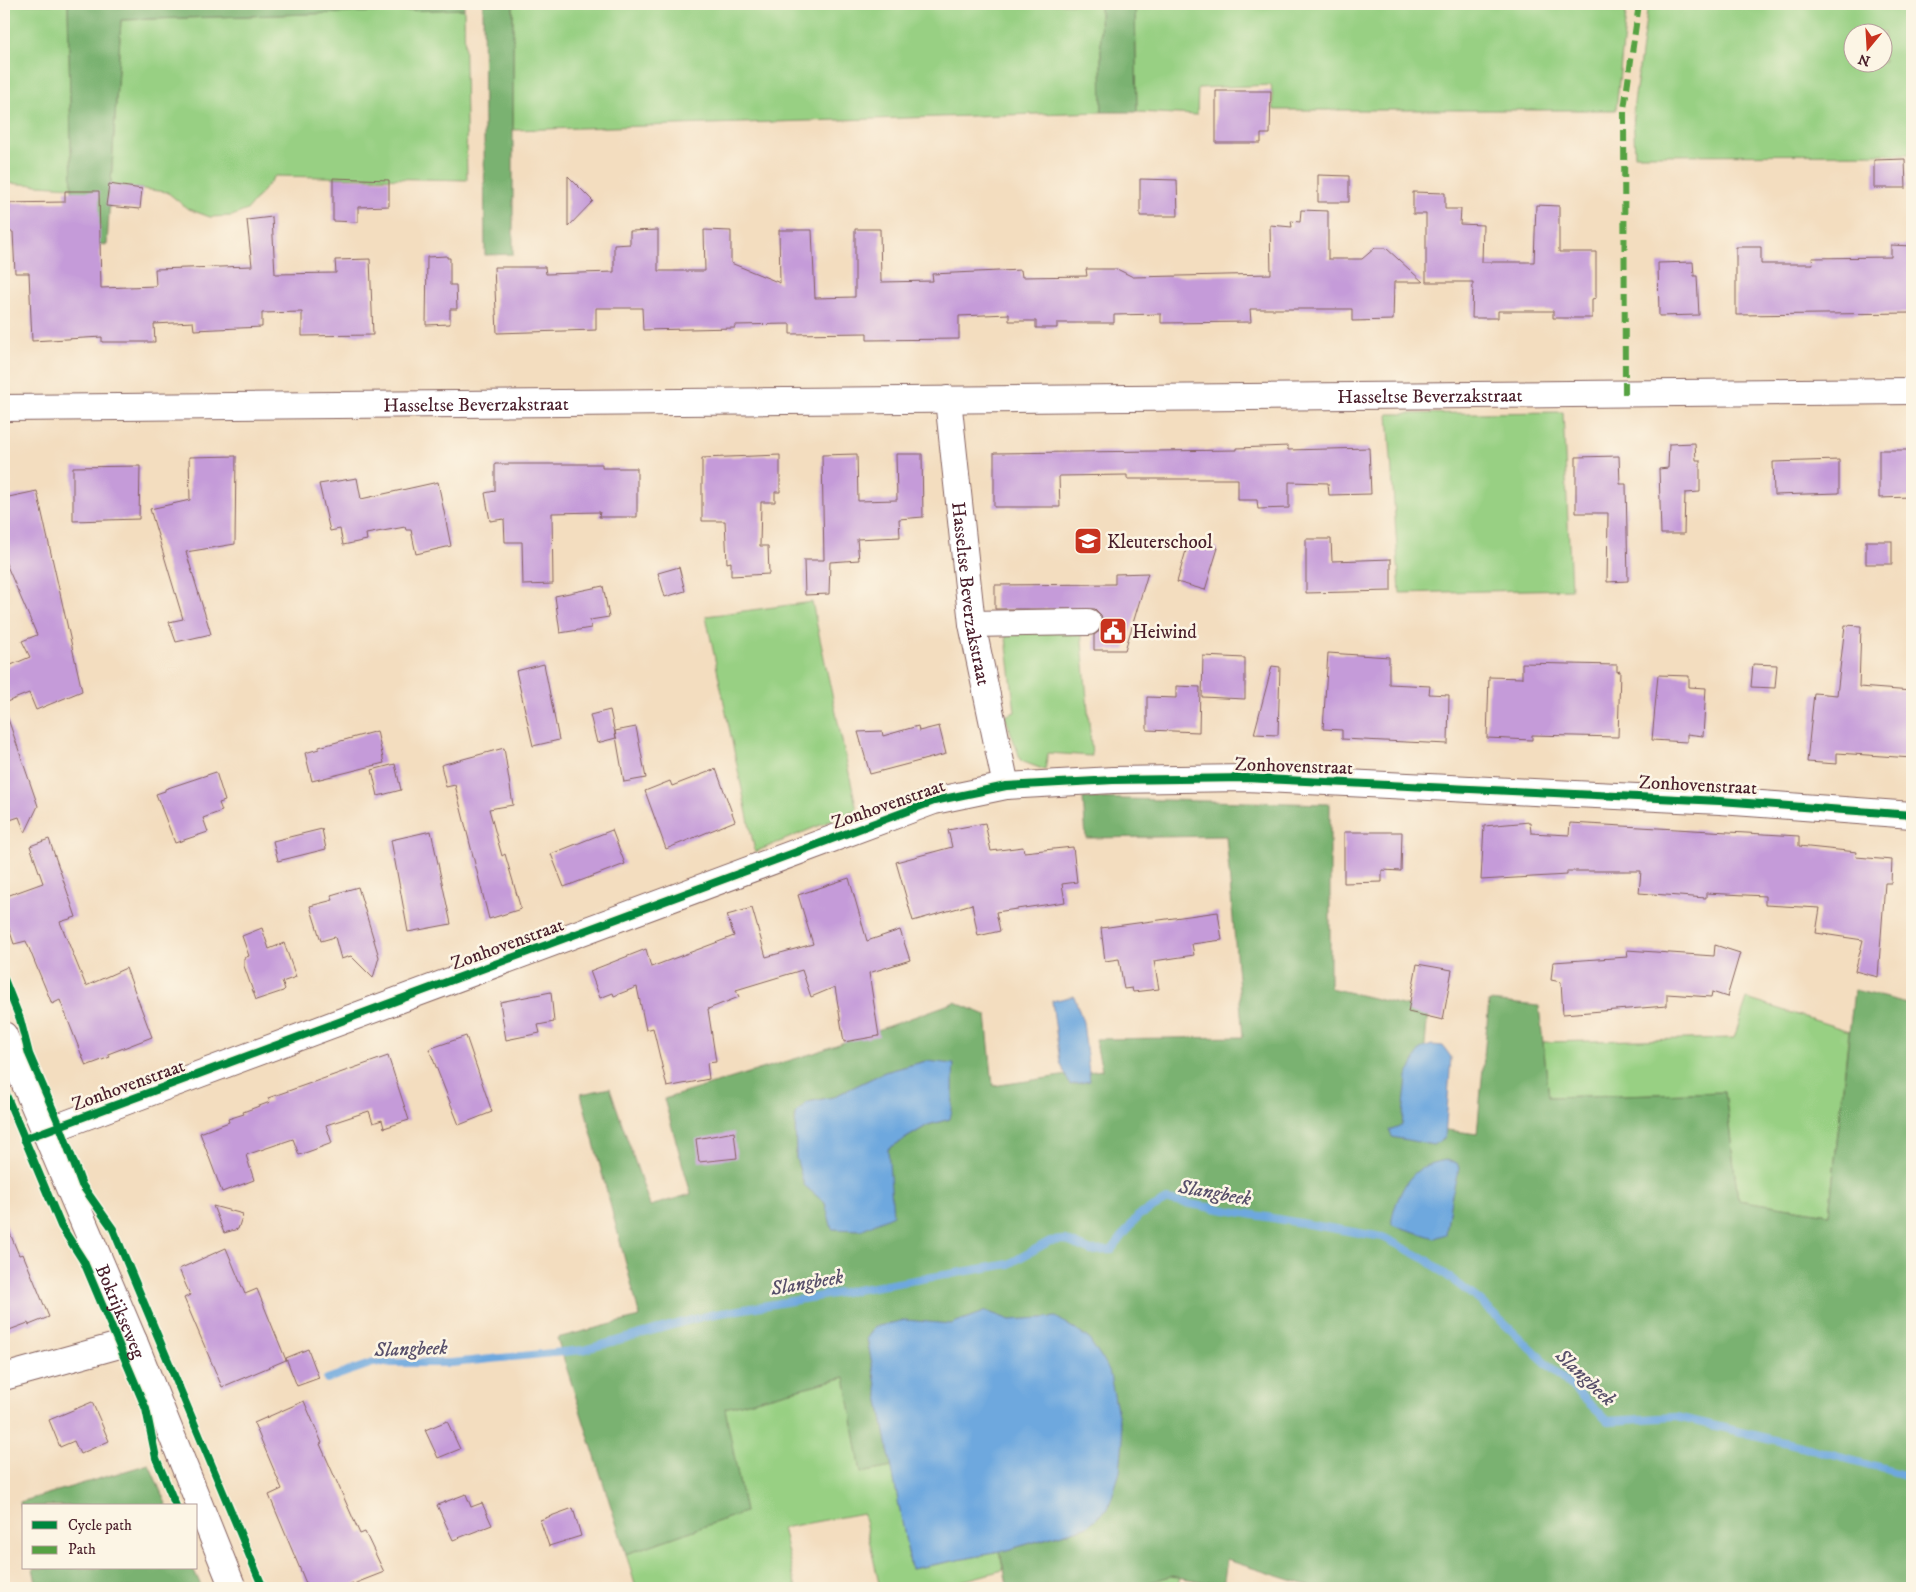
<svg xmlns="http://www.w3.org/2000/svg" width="1916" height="1592" font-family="'IM FELL DW Pica',serif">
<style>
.green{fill:#98d083;stroke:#717857;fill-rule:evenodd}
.forest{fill:#7ab271;stroke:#62684e;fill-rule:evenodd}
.water{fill:#6ea8de;stroke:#5c6484}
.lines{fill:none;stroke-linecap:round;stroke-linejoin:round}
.stream{stroke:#6ea8de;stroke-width:8}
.building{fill:#c59bd9}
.minor-casing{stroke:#85625f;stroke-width:28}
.minor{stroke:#fff;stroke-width:26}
.quiet{stroke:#56a243;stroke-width:6;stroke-dasharray:12 6;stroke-linecap:butt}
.cycleway-casing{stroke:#fcf5e5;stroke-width:11}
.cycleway{stroke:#00873e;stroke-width:8}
.labels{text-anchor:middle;stroke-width:5;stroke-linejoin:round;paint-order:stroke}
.street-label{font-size:19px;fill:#4a1f2b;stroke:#fcf5e5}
.poi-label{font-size:19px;fill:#4a1f2b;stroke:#fcf5e5;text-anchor:start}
.water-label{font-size:20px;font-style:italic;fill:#574f6a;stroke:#fcf5e5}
</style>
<rect width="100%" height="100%" fill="#fcf5e5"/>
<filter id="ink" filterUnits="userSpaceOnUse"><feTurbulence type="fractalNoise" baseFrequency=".02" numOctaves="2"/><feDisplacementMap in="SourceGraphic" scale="10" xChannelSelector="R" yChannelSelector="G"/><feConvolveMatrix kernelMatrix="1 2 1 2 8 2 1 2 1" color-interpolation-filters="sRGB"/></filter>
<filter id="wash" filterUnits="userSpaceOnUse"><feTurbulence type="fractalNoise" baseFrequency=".0096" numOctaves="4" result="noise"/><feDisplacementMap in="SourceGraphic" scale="20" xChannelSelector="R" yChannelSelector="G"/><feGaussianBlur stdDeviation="1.12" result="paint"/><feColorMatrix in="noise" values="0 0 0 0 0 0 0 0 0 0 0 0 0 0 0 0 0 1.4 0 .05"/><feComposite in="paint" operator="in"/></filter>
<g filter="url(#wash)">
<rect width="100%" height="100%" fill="#f3ddbf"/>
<g class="green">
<path d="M4,4H68L72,187L4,183Z"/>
<path d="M513,4H1100L1102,112L513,130Z"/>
<path d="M1135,4H1627L1616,110H1274L1271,85L1198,88L1197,115L1137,112Z"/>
<path d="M1648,4H1912V154L1635,155L1633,110ZM1854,32H1884V62H1854Z"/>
<path d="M464,9L467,180L275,176L247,210L232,216L210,217L188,209L167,192L111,185L121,20Z"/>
<path d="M1563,412L1571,589L1400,593L1388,414Z"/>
<path d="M812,602L857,810L755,852L706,616Z"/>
<path d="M1005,630H1081L1092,756L1048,753L1045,770L1021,761L1005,716L1015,712Z"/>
<path d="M1747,999L1849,1031L1829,1214L1738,1200L1725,1092L1549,1097L1543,1042L1734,1038Z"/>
<path d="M846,1377L861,1473L892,1467L911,1569L1000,1552L1003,1570L936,1588H880L863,1513L782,1528L796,1588H636L626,1554L745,1512L724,1408Z"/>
<path d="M1171,1576L1180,1577L1177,1588H1129Z"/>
</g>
<g class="forest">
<path d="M68,4H464V9L121,20L107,245L73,241Z"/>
<path d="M483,4H513V254L485,255Z"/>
<path d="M1100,4H1135L1137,112H1102Z"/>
<path d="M1083,798L1330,804V988L1428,1011L1418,1126L1477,1134L1489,1001L1539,1006L1549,1097L1725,1092L1738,1200L1829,1214L1854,990L1912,1004V1588H1316L1227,1560L1223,1585L1171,1576L1129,1588H1008L1000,1552L1086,1527L867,1338L892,1467L861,1473L845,1377L725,1408L745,1512L626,1554L557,1338L640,1317L581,1094L610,1088L650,1206L691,1194L664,1099L814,1053L955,1002L986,1015L993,1086L1102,1070L1095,1039L1243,1037L1226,836L1086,838ZM926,1061L950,1119L928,1125L888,1149L833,1229L825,1203L796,1158L795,1114L808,1102L833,1097L885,1072Z"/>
<path d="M149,1464L167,1506H24V1521L20,1502Z"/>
<path d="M33,1568H193L202,1588H37Z"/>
</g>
<g class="water">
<path d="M1074,996L1083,1022L1090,1081L1070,1085L1060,1062L1052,1001Z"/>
<path d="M1432,1045L1443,1046L1451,1057L1445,1138L1433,1145L1392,1137L1389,1130L1402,1125L1407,1077L1420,1049Z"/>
<path d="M926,1061L954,1064C952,1084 955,1100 950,1119L928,1125L888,1149L893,1215L861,1230L832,1229L825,1203L804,1185L796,1158L795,1114L808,1102L833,1097L885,1072Z"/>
<path d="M1447,1160L1457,1163L1459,1168L1451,1198L1446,1234L1435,1238L1392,1225C1391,1216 1394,1210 1397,1202C1407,1176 1419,1164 1447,1160Z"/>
<path d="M986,1311L1010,1320L1056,1317L1088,1338L1109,1370L1123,1440L1120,1472L1108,1509L1086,1527L1000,1552L911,1569L867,1338L874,1327L905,1320L951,1324Z"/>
</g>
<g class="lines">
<path class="stream" d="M327,1379L373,1363H451L583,1350L709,1315L1009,1264L1050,1241L1065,1240L1091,1251L1112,1250L1138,1216L1167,1200L1383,1237L1427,1260L1480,1301L1608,1421L1677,1417L1801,1446L1912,1477"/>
</g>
<g id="blocks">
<g class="building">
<path d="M1216,91H1271L1270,134H1261V143H1216Z"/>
<path d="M1905,159L1906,188H1874V160Z"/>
<path d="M1318,175L1349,176V202H1318Z"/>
<path d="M568,176L593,201L568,227Z"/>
<path d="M333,178L389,180V206L358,207V222L333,221Z"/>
<path d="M1140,179L1177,180L1178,216H1140Z"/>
<path d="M109,184L142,189L140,209L106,206Z"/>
<path d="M65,191H99L101,288L156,286L155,269L252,266L247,220L272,217L275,274L336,273L335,260L370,259L373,335L302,336V312L262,313V327L194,330L193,322L154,324L155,342H102V337L32,341L29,273H15L13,232H4V203L65,202Z"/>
<path d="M1413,192L1445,193V209H1461L1460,224L1483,225L1482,262H1534L1536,205L1559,206V252H1596V298L1592,299V318H1553V311H1498V318H1472L1473,282H1426V214H1413Z"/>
<path d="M1301,210L1328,211V259H1362L1375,248H1386L1423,282H1394L1393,320L1352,321V309H1250L1251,322L1161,323V314L1114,315V323H1057V328H1036V321H1009V314L959,316V339L867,340V333L790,334V324L735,325V328L643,330L642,308H596V330L497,333L494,267H545L546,274L614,272V245L630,244V231L658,230V271H705L704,230L731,231V263L780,283L779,230H812L815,298L855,297V229H880L881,282L933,281L932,274L1021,270L1022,277L1087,276L1086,269H1117L1133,277L1271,274L1270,225L1292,227L1291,221L1300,222Z"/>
<path d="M1891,245L1912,246V313L1736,315V247H1761V264H1813L1812,258L1891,257Z"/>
<path d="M447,256V258H450V285H456L457,309H450V324L426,325L427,257Z"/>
<path d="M1693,262L1694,276H1697L1699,315L1659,316L1658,263Z"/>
<path d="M1695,443L1696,460H1700V492L1685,493L1684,534H1661L1659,469L1668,468L1669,444Z"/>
<path d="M1288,446V450L1369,448L1371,494L1329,495L1328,483L1289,482V508L1258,509L1257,500H1238V479H1127V475L1059,476L1060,507H994V453L1237,450V448Z"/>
<path d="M1879,450H1911L1912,497L1879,498Z"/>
<path d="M857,454L858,501L897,500L896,454H922L923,517L899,519L900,537L857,539L859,560L830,562L829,594L805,595L804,560H824L822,455Z"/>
<path d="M780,455V492H775V502H761L760,546H768L769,574L731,576V562L727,563L725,521H702V458Z"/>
<path d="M236,456L235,544L186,552L211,634L176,642L169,622L183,619L150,509L190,500L189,457Z"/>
<path d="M1619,456L1620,484H1626L1628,581L1607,582L1608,513H1576V457Z"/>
<path d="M1839,460V493L1774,495L1773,462Z"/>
<path d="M495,464H602V468H637V517H599L600,512L552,513L553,584L523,585L522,542H505L504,519L490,521L485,493L495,491Z"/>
<path d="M140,466L139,519L73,521V467Z"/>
<path d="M357,478L361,499L438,482L451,546L416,554L411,530H406L405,527L366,534L367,540L343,545L340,529L330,531L319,484Z"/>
<path d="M37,491L82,691L36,710L29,693L4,703V668L30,657L22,641L37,635L4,559V498Z"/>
<path d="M1306,539H1331L1332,561L1391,559V591L1306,593Z"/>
<path d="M1189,540L1218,548L1205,590L1177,582Z"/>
<rect x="1866" y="541" width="26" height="23"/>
<path d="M679,567L685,591L665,597L658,573Z"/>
<path d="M1148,573L1125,650H1094V635L1101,630L1103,622L1101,615L1095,609H995V585L1115,584V574Z"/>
<path d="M603,586L609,617L590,620L591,628L560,633L555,596Z"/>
<path d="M1845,625L1861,626L1859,687L1912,691V758L1837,753V764L1807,762L1814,693L1837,695Z"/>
<path d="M1328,653L1389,657V684L1430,686L1429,694L1449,695L1448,744L1342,739V730L1323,729Z"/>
<path d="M1203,656L1245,658V699L1202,697Z"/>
<path d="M1522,663L1617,665V672L1620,671L1618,737L1532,735V740L1487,738L1489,677L1522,678Z"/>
<path d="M544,664L559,740L533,746L516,671Z"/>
<path d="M1753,664L1777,665L1775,688L1751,687Z"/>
<path d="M1272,666L1280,667L1278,735L1254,734Z"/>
<path d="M1658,675L1689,676V687L1706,688L1703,736L1687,734V742L1652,740Z"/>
<path d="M1176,686L1200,687L1199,732L1147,730V697L1176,698Z"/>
<path d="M610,710L616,738L597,743L590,715Z"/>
<path d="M7,716L38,806L25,833L19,817L4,822V717Z"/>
<path d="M918,726L919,731L939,726L946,754L870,774L858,732L882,731L883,736Z"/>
<path d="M636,727L646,778L624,782L615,731Z"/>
<path d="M377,731L384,763L312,781L305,753L319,749V747Z"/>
<path d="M504,748L513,805L489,809L502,856L505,854L521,909L489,919L455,785L446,787L441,765Z"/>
<path d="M395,764L401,790L378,796L372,770Z"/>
<path d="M716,769L735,821L666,849L645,791L670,781L672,786Z"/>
<path d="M216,772L225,801L219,803L222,811L203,818L208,832L175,843L156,794L165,791V789Z"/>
<path d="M1530,822L1531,833L1569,835L1570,823L1799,836V846L1857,852L1856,857L1892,860L1891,883H1885L1878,977L1855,971L1863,940L1816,933L1820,908L1765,905V896L1706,893V898L1639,893L1641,871H1567V875L1481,880L1484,826Z"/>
<path d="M985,823L991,851L1023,847L1024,852L1073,847L1077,882L1062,884L1065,902L996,912L1000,931L978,936L972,904L913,921L896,862L952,847L948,830Z"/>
<path d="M322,829L326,849L278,861L273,841Z"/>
<path d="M612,830L625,864L564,887L551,854Z"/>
<path d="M431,831L451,924L408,932L391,840Z"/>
<path d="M1344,832H1402L1401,871L1382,870V882L1344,883Z"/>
<path d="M49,839L76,917L60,922L86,986L126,968L152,1037L108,1054L110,1057L86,1066L60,1000L52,1004L26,941L14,944L4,914V897L43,883L30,846Z"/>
<path d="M849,878L867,941L900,930L910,960L869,973L879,1036L844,1042L835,987L811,997L802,970L736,990L739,997L708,1009L716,1062L707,1063L709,1079L667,1087L653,1028L646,1030L637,987L614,996L613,993L600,998L590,971L646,949L651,967L734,936L727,915L752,908L766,957L813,944L798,895Z"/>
<path d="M358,887L379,957L373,978L351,956L341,959L335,937L321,941L310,906L333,900L331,895Z"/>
<path d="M1218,912L1222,940L1192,944L1194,955L1154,961L1159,989L1133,992L1132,988L1124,989L1119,959L1105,961L1101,928Z"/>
<path d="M262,928L269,949L284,943L296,977L282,982L285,989L283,991L256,1000L244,966V958L249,956L242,936Z"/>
<path d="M1715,945L1740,953L1727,997L1712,992L1711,997L1667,994V1006L1563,1014L1561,982L1551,980L1553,962L1628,957L1627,950L1714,956Z"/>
<path d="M1417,964L1452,970L1443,1020L1408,1012Z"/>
<path d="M551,992L554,1022L538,1025L540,1033L506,1040L500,1002Z"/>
<path d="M466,1036L492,1112L459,1125L429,1049Z"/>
<path d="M388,1056L409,1120L384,1128L382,1120L373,1123L369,1111L326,1125L332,1143L316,1149L299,1155L293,1139L246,1155L254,1180L222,1192L200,1133L229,1122L228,1119L244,1114L243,1112L270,1102L268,1098Z"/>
<path d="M734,1132L737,1158L699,1162L696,1139Z"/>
<path d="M213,1206L243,1214L238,1229L224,1233Z"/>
<path d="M4,1219L19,1255L23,1254L49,1317L29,1325L28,1323L4,1332Z"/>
<path d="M226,1248L245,1294L257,1289L286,1360L222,1387L184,1298L190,1295L179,1269Z"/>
<path d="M308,1349L319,1378L297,1386L286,1358Z"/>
<path d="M304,1401L322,1443L320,1444L360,1534L365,1532L384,1572L343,1588H308L269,1495L282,1489L254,1423Z"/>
<path d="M92,1402L109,1441L80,1454L74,1441L60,1447L49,1420Z"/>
<path d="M447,1421L460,1449L438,1458L425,1430Z"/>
<path d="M466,1494L471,1507L482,1503L492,1525L453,1540L437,1505Z"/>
<path d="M573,1508L581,1536L549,1546L540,1520Z"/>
</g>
</g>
</g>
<g filter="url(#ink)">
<use href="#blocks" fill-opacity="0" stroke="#85625f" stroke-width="1"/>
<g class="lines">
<defs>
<g id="minor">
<path id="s1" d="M948,399L972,624L1006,786"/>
<path id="s2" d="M4,408L1912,391"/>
<path d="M972,624L1088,622"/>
<path id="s3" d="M4,1035L134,1341L233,1588"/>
<path d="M44,1132L934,801L1006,786L1113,780L1245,778L1720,801L1912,815"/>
<path d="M4,1377L134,1341"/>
</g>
</defs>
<use href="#minor" class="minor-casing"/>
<use href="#minor" class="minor"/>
<path class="quiet" d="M1625,394L1624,109L1639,4"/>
<defs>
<g id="cycleway">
<path d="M4,979L20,1019L29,1054L60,1126L82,1185L113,1229L263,1588"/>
<path d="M4,1090L61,1226L84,1262L146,1409L156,1458L176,1506"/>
<path d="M24,1139L934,801L1006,786L1113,780L1245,778L1720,801L1912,815"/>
</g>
</defs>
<use href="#cycleway" class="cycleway-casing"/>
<use href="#cycleway" class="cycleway"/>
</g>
</g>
<defs>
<symbol id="school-square" viewBox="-11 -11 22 22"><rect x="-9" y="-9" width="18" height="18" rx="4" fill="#c8321e" stroke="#fcf5e5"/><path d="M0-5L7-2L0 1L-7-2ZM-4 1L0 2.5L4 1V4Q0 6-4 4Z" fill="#fff"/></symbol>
<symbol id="civic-square" viewBox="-11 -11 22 22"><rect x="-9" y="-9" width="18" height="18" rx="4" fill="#c8321e" stroke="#fcf5e5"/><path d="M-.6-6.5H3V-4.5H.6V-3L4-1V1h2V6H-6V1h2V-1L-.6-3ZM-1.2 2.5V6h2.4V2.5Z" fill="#fff"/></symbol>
</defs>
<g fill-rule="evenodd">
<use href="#school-square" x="1072" y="525" width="32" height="32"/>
<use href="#civic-square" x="1097" y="615" width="32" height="32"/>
</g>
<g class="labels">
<g class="street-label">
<text dy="7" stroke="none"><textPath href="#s2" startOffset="1426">Hasseltse Beverzakstraat</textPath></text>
<text dy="7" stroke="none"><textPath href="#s2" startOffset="472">Hasseltse Beverzakstraat</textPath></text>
<text dy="7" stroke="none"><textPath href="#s1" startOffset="196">Hasseltse Beverzakstraat</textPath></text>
<text transform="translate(1294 765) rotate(2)" y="7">Zonhovenstraat</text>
<text transform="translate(1698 784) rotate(3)" y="7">Zonhovenstraat</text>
<text transform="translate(888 803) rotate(-19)" y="7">Zonhovenstraat</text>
<text transform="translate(507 943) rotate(-20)" y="7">Zonhovenstraat</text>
<text transform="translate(128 1084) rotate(-20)" y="7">Zonhovenstraat</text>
<text dy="7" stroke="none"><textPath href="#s3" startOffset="300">Bokrijkseweg</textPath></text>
</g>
<g class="poi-label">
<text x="1107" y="548">Kleuterschool</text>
<text x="1132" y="638">Heiwind</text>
</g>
<g class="water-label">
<text transform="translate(1215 1192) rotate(10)" y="7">Slangbeek</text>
<text transform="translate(807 1282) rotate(-10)" y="7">Slangbeek</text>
<text transform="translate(411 1348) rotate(-2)" y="7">Slangbeek</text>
<text transform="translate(1586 1377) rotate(43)" y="7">Slangbeek</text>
</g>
</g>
<rect width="1916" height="1592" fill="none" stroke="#fcf5e5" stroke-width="20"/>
<rect x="22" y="1504" width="175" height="65" fill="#fcf5e5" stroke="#b59f9b"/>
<rect x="32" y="1521" width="25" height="8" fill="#00873e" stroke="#b59f9b"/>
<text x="68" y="1530" font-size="15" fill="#4a1f2b">Cycle path</text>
<rect x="32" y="1546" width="25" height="8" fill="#56a243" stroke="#b59f9b"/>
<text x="68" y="1554" font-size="15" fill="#4a1f2b">Path</text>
<g transform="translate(1868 48) rotate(198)"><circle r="24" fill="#fcf5e5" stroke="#b59f9b"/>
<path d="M0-4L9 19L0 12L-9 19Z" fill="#c8321e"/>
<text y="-8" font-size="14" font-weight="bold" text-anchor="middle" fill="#4a1f2b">N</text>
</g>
</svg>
